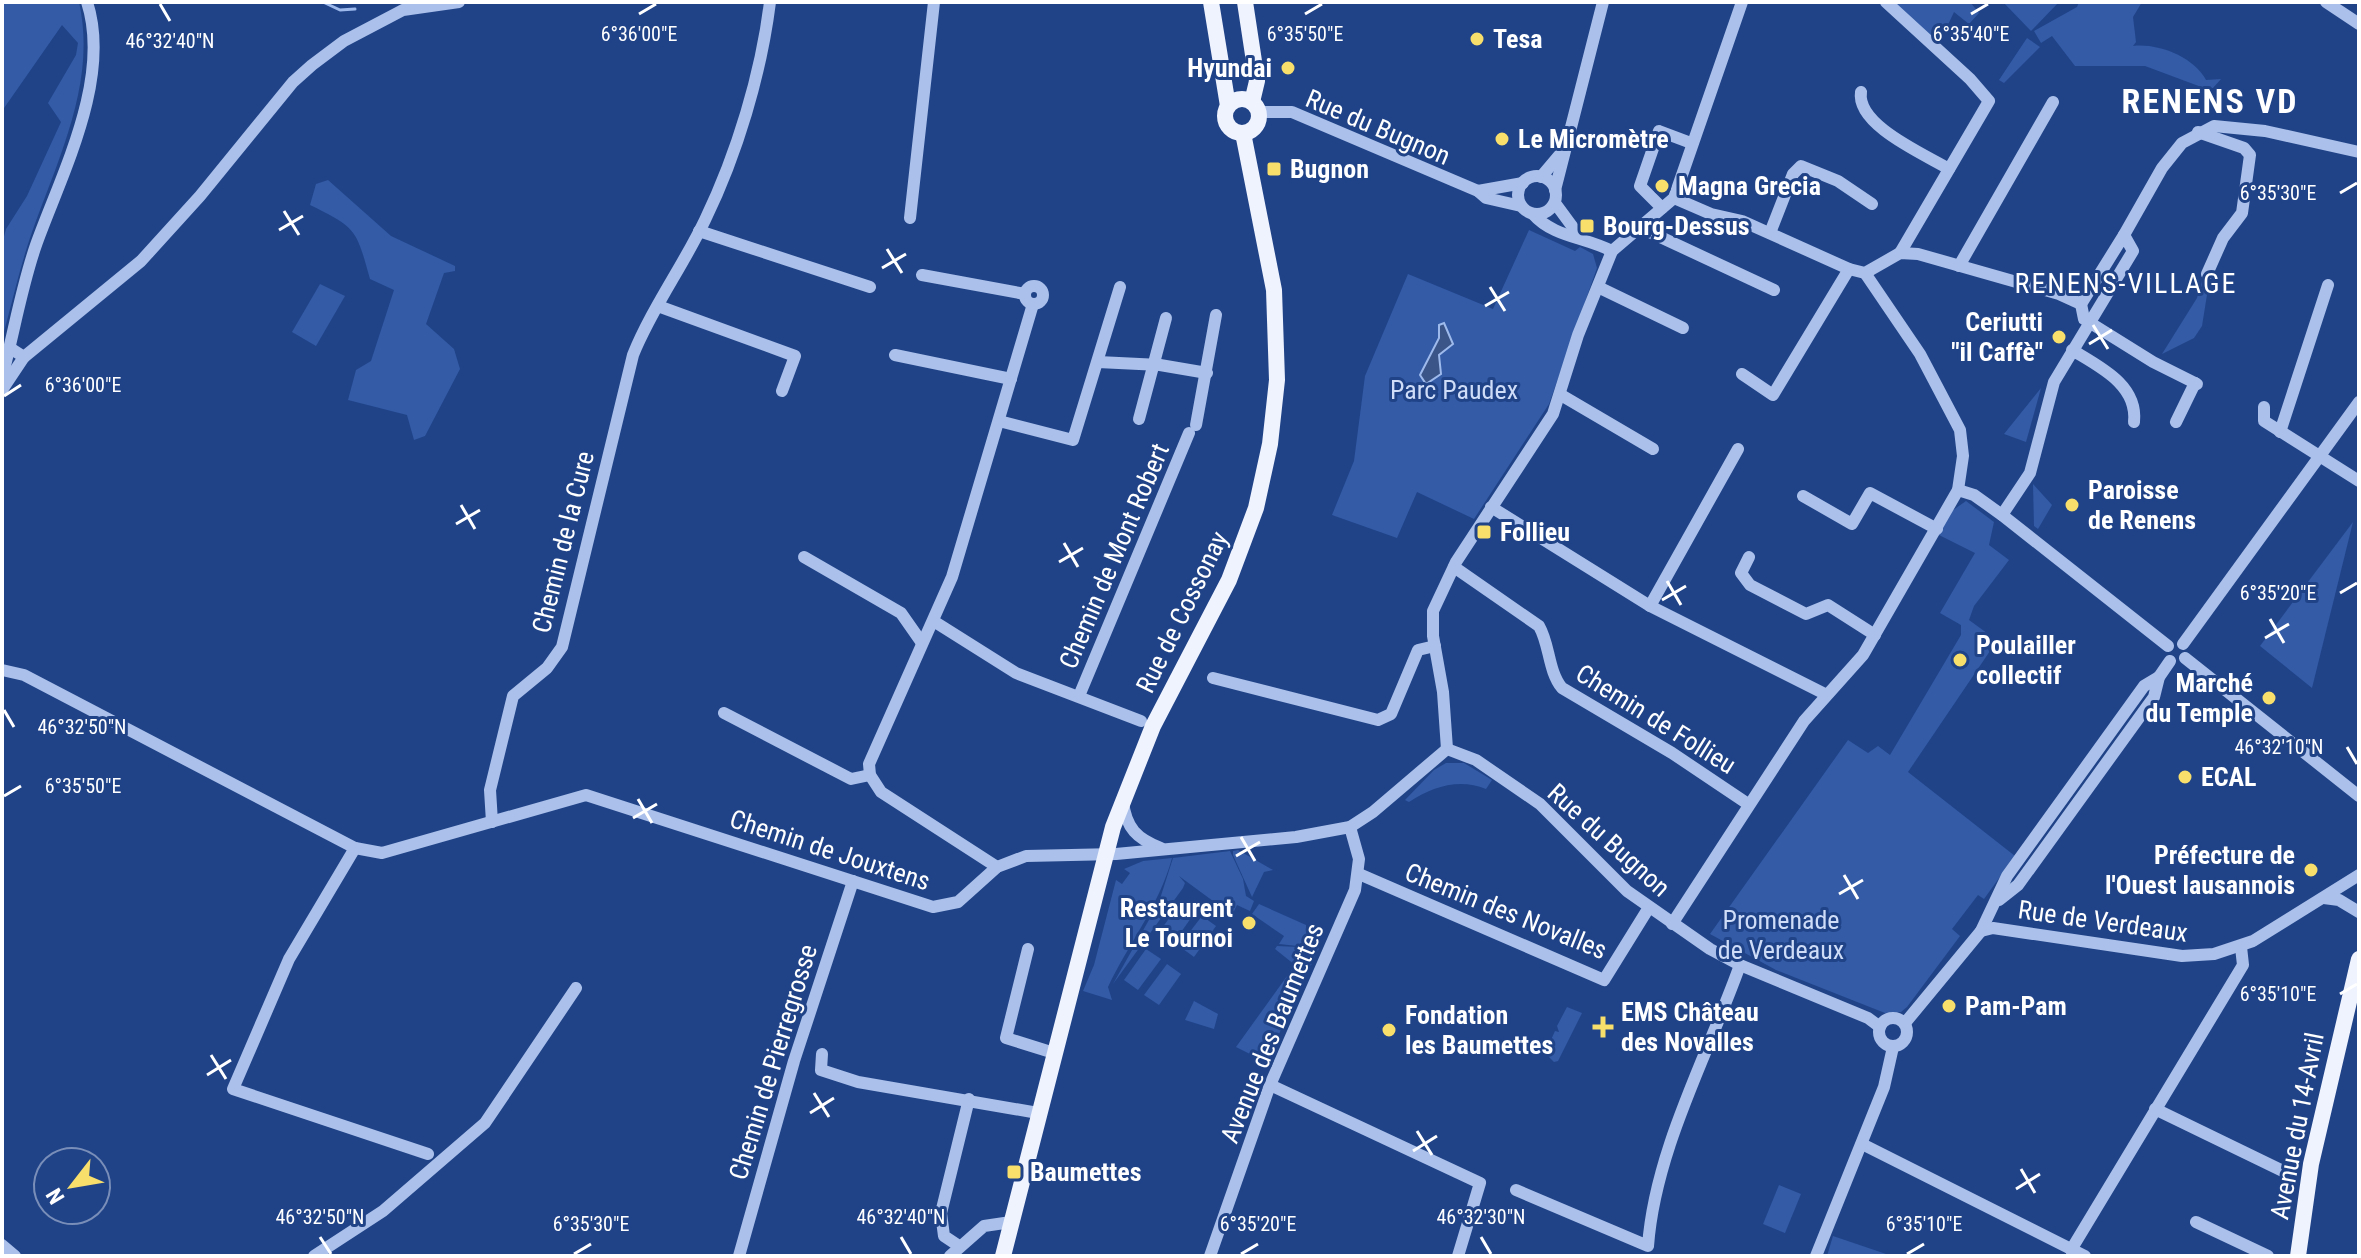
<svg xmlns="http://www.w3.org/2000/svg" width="2361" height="1258" font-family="'Roboto Condensed',sans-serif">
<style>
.green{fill:#335ba6}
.water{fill:#3c5588;stroke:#9ebaec;stroke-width:2}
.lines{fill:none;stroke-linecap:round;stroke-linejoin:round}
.stream{stroke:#9ebaec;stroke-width:3}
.minor{stroke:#abc1eb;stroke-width:12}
.major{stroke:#eff3fe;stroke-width:16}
.ticks{fill:none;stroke:#fff;stroke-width:3}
.poi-dot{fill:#f8de6b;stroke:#204388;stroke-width:3}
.labels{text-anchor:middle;stroke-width:6;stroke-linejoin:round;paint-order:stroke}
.poi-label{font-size:26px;font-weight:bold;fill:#fff;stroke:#204388;text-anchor:start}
.street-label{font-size:26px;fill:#fff;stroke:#204388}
.park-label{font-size:26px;fill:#cfddf8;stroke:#204388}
.neighbourhood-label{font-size:28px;letter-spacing:2px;fill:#fff;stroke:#204388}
.district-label{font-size:34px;font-weight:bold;letter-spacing:2px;fill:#fff;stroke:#204388}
.ticks-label{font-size:20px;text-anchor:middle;fill:#fff;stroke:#204388;stroke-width:6;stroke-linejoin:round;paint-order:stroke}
</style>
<rect width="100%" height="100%" fill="#204388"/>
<g class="green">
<path d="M2,2H79C98,86 54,166 28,244C18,275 11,307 2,339V244L6,229L27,196L61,122L48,103L76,55L78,43L62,25L2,111Z"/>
<path d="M1890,2H1970L1979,13L1969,24L1954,12L1939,44Z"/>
<path d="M2003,2H2059L2031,31Z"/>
<path d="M2079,2H2142L2133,17L2136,42L2133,46C2158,43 2194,57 2206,80L2221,79L2213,88H2204L2145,66H2075L2052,36L2041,43L2034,31L2077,7Z"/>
<path d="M2027,38L2040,47L2004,83L1999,80Z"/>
<path d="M328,180L391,236L455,266V271L444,273L426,324L454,349L460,369L425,436L414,440L407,415L348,400L356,370L371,361L394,290L370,279C356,229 357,228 310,205L316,184Z"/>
<path d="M1529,230L1575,251L1580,247L1593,254L1597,268L1549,404L1474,519L1417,492L1397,538L1332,515L1354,461L1365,376L1408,274L1493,309Z"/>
<path d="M2204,274L2210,276L2202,326L2194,338L2162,354L2197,298Z"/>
<path d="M320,284L345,296L316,346L292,332Z"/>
<path d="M2041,388L2026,442L2004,434Z"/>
<path d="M2033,484L2052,505L2038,529L2034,526Z"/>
<path d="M1966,501L1994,522L1989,545L2009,560L1974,606L1969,620L1991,636L1985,647L1990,651L1908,772L2015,856L1984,899L1978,895L1952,929L1960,936L1907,1007L1901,1012L1885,1013L1776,970L1710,934L1848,740L1868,753L1878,746L1890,755L1961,635V625L1940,613L1975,553L1939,535L1949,513Z"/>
<path d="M2353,522L2312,688L2260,646Z"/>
<path d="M1446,763H1464L1492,780L1486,789C1459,778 1432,787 1409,802L1405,800L1434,770Z"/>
<path d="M1238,850L1273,870L1264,872L1252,897L1233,855V851Z"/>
<path d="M1230,851L1243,879L1246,896L1254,901L1250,911L1237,905L1232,915L1179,876L1185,883L1183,888L1113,984L1159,902L1173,858Z"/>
<path d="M1172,858C1159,906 1129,943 1108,987L1112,1000L1083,991L1094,965L1116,880L1122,884L1130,873L1124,869L1143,861Z"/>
<path d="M1182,901L1196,911L1174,942L1159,932Z"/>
<path d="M1259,904L1306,925L1307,947L1279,944L1284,936L1252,914Z"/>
<path d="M1202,916L1216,926L1194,957L1179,946Z"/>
<path d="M1277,946L1319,948L1266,1062L1236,1047L1295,965L1275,949Z"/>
<path d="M1146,949L1161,959L1138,990L1124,980Z"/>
<path d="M1167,964L1181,974L1159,1005L1144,995Z"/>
<path d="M1194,1001L1218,1014L1214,1029L1185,1020Z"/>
<path d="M1567,1007L1582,1013L1558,1061L1554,1062L1545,1053L1555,1031L1559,1032L1557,1026Z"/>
<path d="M1779,1185L1801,1194L1785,1233L1763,1224Z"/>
<path d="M1833,1236L1892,1256H1827Z"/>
</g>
<path class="water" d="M1444,323L1453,344L1439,355L1441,374L1426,384L1420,375L1439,338V325Z"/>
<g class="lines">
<path class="stream" d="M323,2L340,10L355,9"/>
<g class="minor">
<path d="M1886,2L1970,79L1989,101L1900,253"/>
<path d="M2326,2L2359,24"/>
<path d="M1861,92C1856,125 1924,154 1949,169"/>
<path d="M1259,112H1292L1478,191L1486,198L1521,206"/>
<path d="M2198,132L2244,148L2250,155L2242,213L2223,238L2207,274"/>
<circle cx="1537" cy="195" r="19"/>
<path d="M1541,177L1563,151"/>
<path d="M1555,190L1603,2"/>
<path d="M1478,191L1523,183"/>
<path d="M1674,198L1711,214L1742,221L1849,269L1865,273L1900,253L1918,254L2059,294L2081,304"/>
<path d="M1555,203L1580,237"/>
<path d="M1662,208L1640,186L1659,131L1691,143"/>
<path d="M1533,214C1553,237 1585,237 1612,251"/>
<path d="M910,218L934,2"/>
<path d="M1641,228L1774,290"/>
<path d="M699,231L870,287"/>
<path d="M1770,233L1793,174L1801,166L1838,181L1872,204"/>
<path d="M2124,235L2162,168L2182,143L2214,126L2265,131L2359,152"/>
<path d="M1612,251L1674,198L1742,2"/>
<path d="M1959,266L2053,102"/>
<path d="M922,275L1025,294"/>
<circle cx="1034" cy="295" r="9"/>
<path d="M1598,287L1683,328"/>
<path d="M2081,304L2084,319L2153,362L2197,384"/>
<path d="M658,306L795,356L782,391"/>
<path d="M10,348L24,357L141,261L200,196L293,82L312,65L344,41L403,10L459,2"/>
<path d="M2072,350C2100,367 2138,385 2134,422"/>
<path d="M895,355L1011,379"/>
<path d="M1098,362L1160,365L1207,373"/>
<path d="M1742,374L1773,395L1849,269"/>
<path d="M2,377C14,333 21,288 36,245C61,175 112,79 87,2"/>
<path d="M2,390L24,357"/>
<path d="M1561,395L1653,449"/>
<path d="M2264,407V421L2359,481"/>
<path d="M1139,419L1166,318"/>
<path d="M999,421L1073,440L1120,287"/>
<path d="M2176,422L2195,383"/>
<path d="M1196,425L1216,315"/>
<path d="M2280,432L2328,285"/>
<path d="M1958,490L1974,495L2002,515L2168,646"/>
<path d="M1803,496L1852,524L1870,493L1937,529"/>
<path d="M1491,507L1650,606L1825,694"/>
<path d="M2002,515L2030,473L2054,382L2133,251L2124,235L2081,304"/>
<path d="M804,557L901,613L922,643"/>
<path d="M1749,557L1741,573L1750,585L1806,614L1828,605L1875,635"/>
<path d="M1454,567L1539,626C1550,645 1548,671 1562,688L1672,753L1748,804"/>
<path d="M1650,606L1738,449"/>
<path d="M935,622L1016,673L1141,721"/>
<path d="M2183,644L2359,402"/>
<path d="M2185,658L2359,796"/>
<path d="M2,670L24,675L355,848L382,853L586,795L933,907L958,902L997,867L1026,856L1116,854L1296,837L1350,827L1373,812L1447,749"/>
<path d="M1213,678L1378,720L1391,714L1418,650L1435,646"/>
<path d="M1079,696L1189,433"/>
<path d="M724,713L851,779L870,775"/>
<path d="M1447,749L1443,692L1433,636V611L1456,562L1553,414L1578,335L1612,251"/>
<path d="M1447,749L1476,760L1540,804L1627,891L1710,949L1740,965L1868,1018L1880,1027"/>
<path d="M1123,802C1126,828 1137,839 1161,848"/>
<path d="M492,822L490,790L513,696L547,668L562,647L633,355C652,308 683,266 705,220C737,154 761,74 770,2"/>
<path d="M355,848L289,959L233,1089L428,1154"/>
<path d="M997,867L881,792L870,775L869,764L952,577L1033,304"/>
<path d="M1359,874L1604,980L1648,909"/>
<path d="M2324,898L2339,900L2359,912"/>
<path d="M1999,900L2018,885L2154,697L2159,677L2170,661"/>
<path d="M1672,924L1804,721L1863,655L1958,490L1963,456L1960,430L1920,354L1865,273"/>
<path d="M1981,931L1993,928L2182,956L2214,954L2253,941L2359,875"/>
<path d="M1028,949L1006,1038L1054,1053"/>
<circle cx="1893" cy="1032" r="14"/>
<path d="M1905,1023L1981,931L2007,876L2144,686L2159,677"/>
<path d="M822,1054L821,1070L858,1082L1038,1113"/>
<path d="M1270,1085L1480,1183L1458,1256"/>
<path d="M2155,1109L2291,1175"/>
<path d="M1862,1144L2085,1256"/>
<path d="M1516,1190L1648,1246C1655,1150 1708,1055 1740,965"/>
<path d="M2196,1222L2268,1256"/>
<path d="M2,1245L15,1256"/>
<path d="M959,1246L944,1236L941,1213L969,1099"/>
<path d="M2071,1250L2243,965L2241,947"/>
<path d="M314,1256L383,1211L485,1123L576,988"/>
<path d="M739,1256L794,1061L853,881"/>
<path d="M950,1256L984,1226L1011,1222"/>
<path d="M1210,1256L1270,1085L1355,890L1359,859L1350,827"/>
<path d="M1816,1256L1884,1087L1893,1047"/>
</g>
<g class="major">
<path d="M1211,2L1228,106"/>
<path d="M1245,2L1257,81L1252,102"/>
<circle cx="1242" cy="116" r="17"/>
<path d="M1003,1256L1113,827L1153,726L1229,580L1256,508L1270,444L1277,380L1274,290L1243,133"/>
<path d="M2298,1256L2311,1164L2359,959"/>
</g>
</g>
<path class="ticks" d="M160,4L170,21M639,14L656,4M1305,14L1322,4M1971,14L1988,4M2340,193L2357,183M284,211L299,235M279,230L303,216M887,249L902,273M882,268L906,254M1490,287L1505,311M1485,306L1509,292M2093,325L2108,349M2089,344L2112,330M4,396L21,385M461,505L475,529M456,524L480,510M1064,543L1078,567M1059,562L1083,548M1667,581L1681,605M2340,593L2357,583M1662,600L1686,586M2270,619L2284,643M2265,638L2289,624M4,710L14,727M2347,747L2357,764M4,796L21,786M638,799L652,823M633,818L657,804M1241,837L1255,861M1236,856L1260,842M1844,875L1858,899M1839,894L1863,880M2340,994L2357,984M211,1055L226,1079M207,1075L231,1060M814,1093L829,1117M810,1113L834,1098M1417,1131L1432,1155M1413,1151L1437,1136M2021,1169L2035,1193M2016,1189L2040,1174M320,1237L331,1254M901,1237L911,1254M1481,1237L1491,1254M574,1254L591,1244M1241,1254L1258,1244M1907,1254L1924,1244"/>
<g class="poi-dot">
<circle cx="1477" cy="39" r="8"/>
<circle cx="1288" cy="68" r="8"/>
<circle cx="1502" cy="139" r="8"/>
<rect x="1266" y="161" width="16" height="16" rx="4"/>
<circle cx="1662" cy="186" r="8"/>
<rect x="1579" y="218" width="16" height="16" rx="4"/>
<circle cx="2059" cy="337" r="8"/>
<circle cx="2072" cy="505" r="8"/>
<rect x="1476" y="524" width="16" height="16" rx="4"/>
<circle cx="1960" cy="660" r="8"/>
<circle cx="2269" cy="698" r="8"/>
<circle cx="2185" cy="777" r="8"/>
<circle cx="2311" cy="870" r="8"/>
<circle cx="1249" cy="923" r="8"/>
<circle cx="1949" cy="1006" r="8"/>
<path d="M1599 1015h8v8h8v8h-8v8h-8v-8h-8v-8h8z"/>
<circle cx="1389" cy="1030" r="8"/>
<rect x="1006" y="1164" width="16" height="16" rx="4"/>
</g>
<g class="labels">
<g class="poi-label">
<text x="1493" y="48">Tesa</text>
<text x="1272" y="77" text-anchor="end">Hyundai</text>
<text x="1518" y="148">Le Micromètre</text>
<text x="1290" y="178">Bugnon</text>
<text x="1678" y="195">Magna Grecia</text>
<text x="1603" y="235">Bourg-Dessus</text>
<text x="2043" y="331" text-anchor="end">Ceriutti<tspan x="2043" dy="30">"il Caffè"</tspan></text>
<text x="2088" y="499">Paroisse<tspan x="2088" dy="30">de Renens</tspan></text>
<text x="1500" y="541">Follieu</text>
<text x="1976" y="654">Poulailler<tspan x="1976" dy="30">collectif</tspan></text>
<text x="2253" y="692" text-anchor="end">Marché<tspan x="2253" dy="30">du Temple</tspan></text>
<text x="2201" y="786">ECAL</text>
<text x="2295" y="864" text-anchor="end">Préfecture de<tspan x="2295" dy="30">l'Ouest lausannois</tspan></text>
<text x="1233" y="917" text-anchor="end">Restaurent<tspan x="1233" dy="30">Le Tournoi</tspan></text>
<text x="1965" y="1015">Pam-Pam</text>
<text x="1621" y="1021">EMS Château<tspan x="1621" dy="30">des Novalles</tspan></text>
<text x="1405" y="1024">Fondation<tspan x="1405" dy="30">les Baumettes</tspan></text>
<text x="1030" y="1181">Baumettes</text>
</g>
<g class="street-label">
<text transform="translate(1378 127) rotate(23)" y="9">Rue du Bugnon</text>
<text transform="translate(563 542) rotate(-76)" y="9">Chemin de la Cure</text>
<text transform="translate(1114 556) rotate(-67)" y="9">Chemin de Mont Robert</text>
<text transform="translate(1182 612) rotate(-64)" y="9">Rue de Cossonay</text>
<text transform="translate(1656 719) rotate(32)" y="9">Chemin de Follieu</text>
<text transform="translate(1609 840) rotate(42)" y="9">Rue du Bugnon</text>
<text transform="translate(830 850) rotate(18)" y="9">Chemin de Jouxtens</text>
<text transform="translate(1506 911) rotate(22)" y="9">Chemin des Novalles</text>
<text transform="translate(2103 921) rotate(8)" y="9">Rue de Verdeaux</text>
<text transform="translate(1272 1033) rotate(-68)" y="9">Avenue des Baumettes</text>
<text transform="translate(773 1062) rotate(-73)" y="9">Chemin de Pierregrosse</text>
<text transform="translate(2297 1126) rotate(-79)" y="9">Avenue du 14-Avril</text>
</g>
<g class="park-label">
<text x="1454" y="399">Parc Paudex</text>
<text x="1781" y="929">Promenade<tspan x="1781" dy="30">de Verdeaux</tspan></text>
</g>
<g class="neighbourhood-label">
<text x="2126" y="293">RENENS-VILLAGE</text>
</g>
<g class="district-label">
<text x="2210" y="113">RENENS VD</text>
</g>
</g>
<g class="ticks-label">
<text x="639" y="41">6°36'00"E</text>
<text x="1971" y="41">6°35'40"E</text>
<text x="1305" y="41">6°35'50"E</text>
<text x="170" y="48">46°32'40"N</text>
<text x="2278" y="200">6°35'30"E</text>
<text x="83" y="392">6°36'00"E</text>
<text x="2278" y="600">6°35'20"E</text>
<text x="82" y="734">46°32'50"N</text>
<text x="2279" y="754">46°32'10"N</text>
<text x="83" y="793">6°35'50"E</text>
<text x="2278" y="1001">6°35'10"E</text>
<text x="320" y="1224">46°32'50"N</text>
<text x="901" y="1224">46°32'40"N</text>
<text x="1481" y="1224">46°32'30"N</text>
<text x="591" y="1231">6°35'30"E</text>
<text x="1258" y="1231">6°35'20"E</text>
<text x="1924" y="1231">6°35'10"E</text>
</g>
<rect width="2361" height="1258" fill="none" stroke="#ffffff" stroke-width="8"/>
<g transform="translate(72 1186) rotate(239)"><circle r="38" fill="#204388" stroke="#798eb8" stroke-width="2"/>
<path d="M0-6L14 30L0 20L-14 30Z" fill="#f8de6b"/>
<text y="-12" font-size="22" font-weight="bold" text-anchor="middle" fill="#ffffff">N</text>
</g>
</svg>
